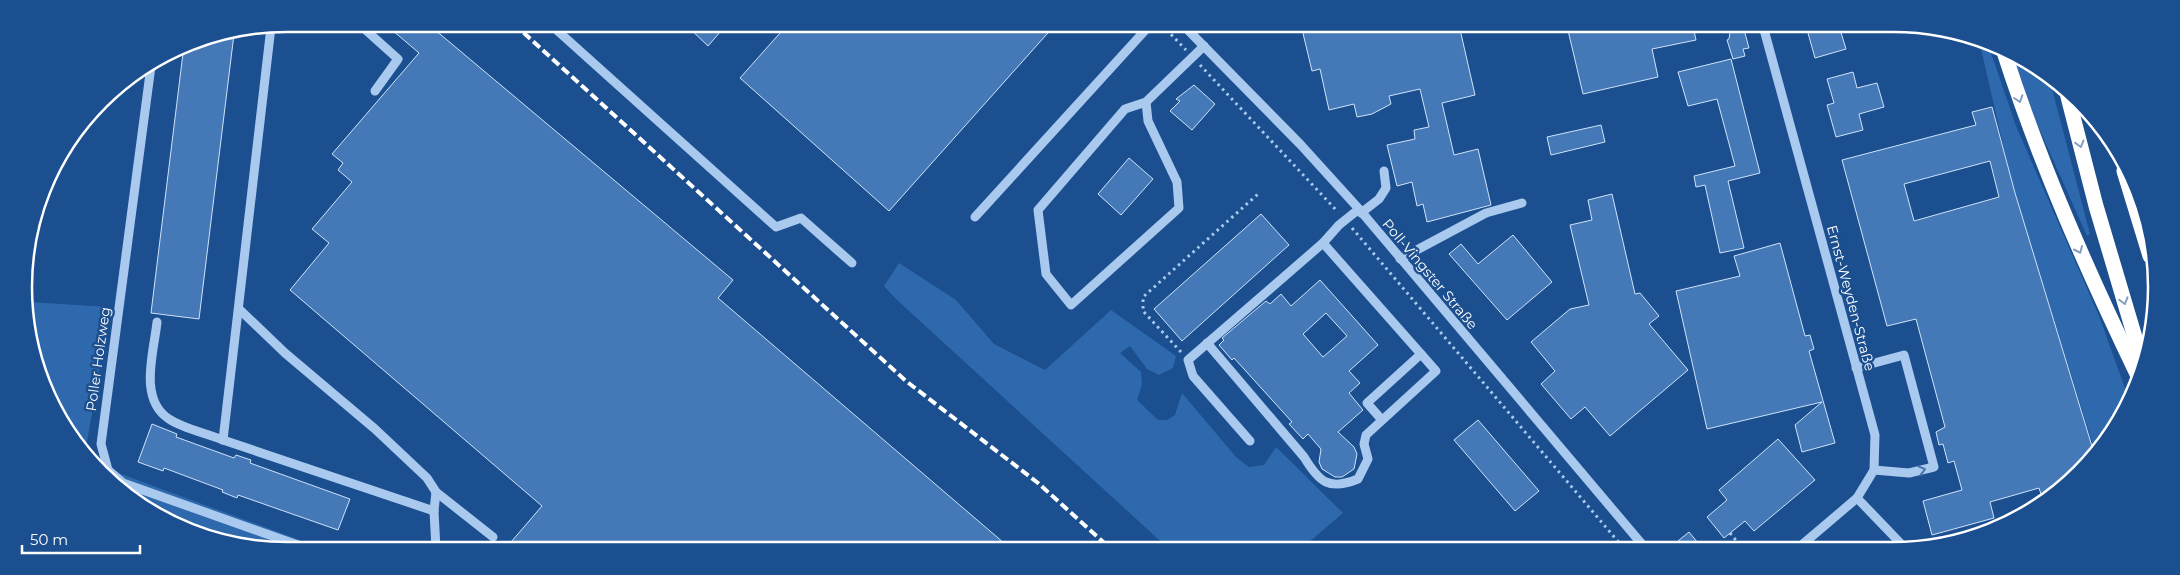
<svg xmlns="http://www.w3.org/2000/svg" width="2180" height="575" font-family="Montserrat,sans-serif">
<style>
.green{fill:#2e69ad}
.building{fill:#4478b7;stroke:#cfe3fa;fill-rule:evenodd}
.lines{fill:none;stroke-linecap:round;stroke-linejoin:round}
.path{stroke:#a9c9ee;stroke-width:3;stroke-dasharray:2.5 4;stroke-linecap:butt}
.minor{stroke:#a9c9ee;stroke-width:9}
.highway{stroke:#fff;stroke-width:15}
.rail{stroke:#fff;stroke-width:4;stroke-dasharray:9 4;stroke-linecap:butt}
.oneway{stroke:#829ec1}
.oneway2{stroke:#4674ac}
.labels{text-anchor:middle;stroke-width:5;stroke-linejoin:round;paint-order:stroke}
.street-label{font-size:14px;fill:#fff;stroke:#1b4f8f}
.rim{fill:none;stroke:#fff;stroke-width:2.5}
</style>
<rect width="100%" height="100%" fill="#1b4f8f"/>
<g class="green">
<path d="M1980,44L1989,47L2016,126L2099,316L2130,402L2095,452L2012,184Z"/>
<path d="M2012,55L2025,59L2050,81L2090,234L2087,236L2034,117Z"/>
<path d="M899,263L956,300L994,344L1045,370L1111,310L1176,356L1173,368L1159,375L1147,369L1130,346L1120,353L1141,372L1142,385L1137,400L1158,420H1167L1175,415L1182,393L1236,457L1249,467L1264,465L1276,447L1343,513L1301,549H1169L897,300L884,286Z"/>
<path d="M28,302L110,307L85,454L78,448L33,356Z"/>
<path d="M100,467L121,474L316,546L300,549H253L155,516Z"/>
</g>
<g class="building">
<path d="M385,24H428L733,280L718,298L1011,549H567L558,541L551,549H505L542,506L290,290L329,243L312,229L352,182L338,170L343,163L332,154L419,53Z"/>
<path d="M685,24H727L708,46Z"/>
<path d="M788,24L997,25H1055L889,211L740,78Z"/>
<path d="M1301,25H1459L1475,95L1442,103L1454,155L1478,149L1491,205L1427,222L1423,204L1417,206L1412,182L1397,186L1387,145L1415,139L1414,130L1429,127L1420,89L1389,96L1391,104L1372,114L1357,117L1354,104L1329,110L1320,69L1312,71Z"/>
<path d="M1567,26H1693L1696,40L1652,49L1658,77L1583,94Z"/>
<path d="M1731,26H1743L1749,48L1743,49L1745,56L1733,59L1727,40L1729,39Z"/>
<path d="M1806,26H1839L1846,49L1815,58Z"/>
<path d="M234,34L199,319L151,313L184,45Z"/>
<path d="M1731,59L1760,173L1728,181L1744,248L1720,253L1705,185L1696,187L1694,176L1735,166L1717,99L1688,106L1678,72Z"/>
<path d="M1853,72L1857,88L1877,83L1884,107L1859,114L1863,130L1836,137L1827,105L1834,103L1827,79Z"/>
<path d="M1194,85L1215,104L1192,130L1170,111L1180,101L1176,99Z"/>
<path d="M1992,107L2015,193L2094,453L2079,474L2043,500L2039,488L1990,502L1994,518L1932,535L1923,501L1962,490L1954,461L1948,463L1943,444L1939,445L1936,432L1945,427L1916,319L1887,326L1842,160L1976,125L1972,112ZM1990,161L1999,197L1914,221L1904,184Z"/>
<path d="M1601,125L1605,142L1551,155L1547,137Z"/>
<path d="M1129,158L1153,179L1121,215L1098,194Z"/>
<path d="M1612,194L1635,294L1640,293L1659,316L1649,324L1688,370L1610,436L1585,407L1571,419L1541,384L1555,371L1531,342L1570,309L1589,305L1570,225L1592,220L1588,200Z"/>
<path d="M1261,214L1289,245L1182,341L1154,309Z"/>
<path d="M1513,235L1552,282L1507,320L1449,254L1461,244L1478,264Z"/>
<path d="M1780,243L1805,336L1810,335L1814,349L1809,351L1835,443L1802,452L1795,425L1822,402L1707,429L1676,291L1740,276L1734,256Z"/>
<path d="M1320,280L1378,345L1349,371L1360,383L1349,393L1363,410L1338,432L1354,447L1357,454L1354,469L1342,477H1335L1322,469L1319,462L1321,449L1308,434L1303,439L1289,424L1292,422L1234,358L1232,360L1219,345L1224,340L1222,338L1266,301L1270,304L1281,294L1291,306ZM1326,313L1347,336L1323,357L1303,334Z"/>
<path d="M1478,420L1539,491L1515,511L1454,440Z"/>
<path d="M152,424L177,434L176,437L234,458L236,455L251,460L250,463L350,499L338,530L238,495L237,498L222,492L223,490L164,468L163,471L138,462Z"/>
<path d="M1778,439L1815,480L1754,531L1745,521L1724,538L1707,517L1727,500L1719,490Z"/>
<path d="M1689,532L1703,549H1685L1678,541Z"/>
</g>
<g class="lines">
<g class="path">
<path d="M1162,25L1186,50"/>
<path d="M1200,65L1338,212"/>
<path d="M1352,228L1621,545"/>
<path d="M1181,352L1143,311V297L1258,194"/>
<path d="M1730,533L1743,549"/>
</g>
<g class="minor">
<path d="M359,24L398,59L375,91"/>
<path d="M550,24L776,227L801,218L852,263"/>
<path d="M1183,25L1300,144L1359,209L1646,549"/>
<path d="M1763,26L1875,435L1874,470L1857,498L1797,549"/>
<path d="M271,27L223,440L434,511"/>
<path d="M151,66L101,444L108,470L123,483L309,549"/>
<path d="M1146,102L1125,109L1038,210L1046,274L1071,305L1179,208L1177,182L1148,121L1146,102L1204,46"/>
<path d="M1361,213L1379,199L1386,188L1384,171"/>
<path d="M975,217L1150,25"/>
<path d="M1400,259L1486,213L1522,203"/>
<path d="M239,309L285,353L375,429L427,478L436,492L493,537"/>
<path d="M157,322C154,352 138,399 169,419C184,429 206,433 223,440"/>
<path d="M1207,343L1304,457C1319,482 1329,491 1358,479L1368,459L1364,444L1366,435L1436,371L1323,243L1339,225L1359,209"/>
<path d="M1856,368L1904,355L1934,467L1909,473L1874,470"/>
<path d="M1382,420L1367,403L1421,354"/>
<path d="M1250,441L1193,376L1188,360L1323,243"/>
<path d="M1857,498L1906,549"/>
<path d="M436,549L434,511L436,492"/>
<path d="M1631,549L1640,542"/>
</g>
<g class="highway">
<path d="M2004,52C2040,164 2087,270 2138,376"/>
<path d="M2068,97L2096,206L2142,361"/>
<path d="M2124,171L2150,256"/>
</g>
<path class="rail" d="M514,24L906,381L1038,483L1111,549"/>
</g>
<defs><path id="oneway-chevron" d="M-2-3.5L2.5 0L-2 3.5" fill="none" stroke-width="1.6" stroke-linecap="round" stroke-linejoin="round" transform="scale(1.25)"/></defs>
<g class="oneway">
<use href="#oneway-chevron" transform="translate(2019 99) rotate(72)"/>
<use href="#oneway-chevron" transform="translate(2080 144) rotate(75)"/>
<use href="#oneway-chevron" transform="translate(2079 250) rotate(66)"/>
<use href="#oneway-chevron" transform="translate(2124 301) rotate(74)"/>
</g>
<use class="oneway2" href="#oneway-chevron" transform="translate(1922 470) rotate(-15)"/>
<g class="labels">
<g class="street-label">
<text transform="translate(1430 274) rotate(50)" y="5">Poll-Vingster Straße</text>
<text transform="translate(1851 298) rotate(75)" y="5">Ernst-Weyden-Straße</text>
<text transform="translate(98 359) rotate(-82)" y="5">Poller Holzweg</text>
</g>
</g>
<path d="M0 0H2180V575H0ZM287 32H1893A255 255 0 0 1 2148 287V287A255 255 0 0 1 1893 542H287A255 255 0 0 1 32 287V287A255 255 0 0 1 287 32Z" fill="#1b4f8f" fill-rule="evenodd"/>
<path class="rim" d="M287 32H1893A255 255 0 0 1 2148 287V287A255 255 0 0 1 1893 542H287A255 255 0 0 1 32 287V287A255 255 0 0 1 287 32Z"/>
<path d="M22 545v8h118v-8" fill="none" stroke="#ffffff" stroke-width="2.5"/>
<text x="30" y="545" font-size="15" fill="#ffffff" stroke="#1b4f8f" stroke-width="4" paint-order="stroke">50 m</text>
</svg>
